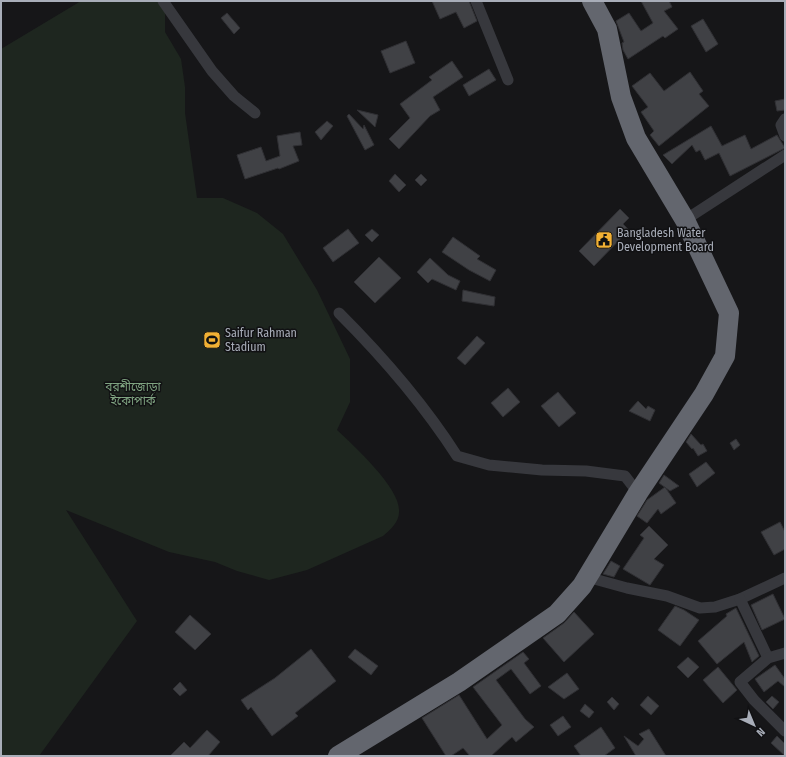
<svg xmlns="http://www.w3.org/2000/svg" width="786" height="757" font-family="'Fira Sans Condensed','Noto Sans Bengali',sans-serif">
<style>
.green{fill:#1e261f}
.building{fill:#404145;stroke:#303034}
.lines{fill:none;stroke-linecap:round;stroke-linejoin:round}
.street{stroke:#37383d;stroke-width:11}
.highway{stroke:#63666e;stroke-width:20}
.labels{text-anchor:middle;stroke-width:3;stroke-linejoin:round;paint-order:stroke}
.poi-label{font-size:12px;fill:#a8adb8;stroke:#111113;text-anchor:start}
.park-label{font-size:12px;fill:#7fa381;stroke:#111113}
</style>
<rect width="100%" height="100%" fill="#161618"/>
<path class="green" d="M81,1H165V32L181,59L185,87V113L197,198H223L257,213L283,234L317,290L350,359V402L337,430C354,446 399,487 399,510C400,521 391,529 383,536L307,570L269,580L237,571L215,562L169,552L66,510L137,621L39,756H1V49Z"/>
<g class="building">
<path d="M432,1H469L477,21L464,28L456,12L440,19Z"/>
<path d="M641,1H669L672,7L664,11L678,29L665,38L663,36L628,59L623,50L622,43L624,42L616,21L629,13L641,31L653,23Z"/>
<path d="M227,13L240,28L234,34L221,18Z"/>
<path d="M703,19L718,44L706,52L691,26Z"/>
<path d="M406,41L415,63L390,73L381,51Z"/>
<path d="M452,61L463,77L433,97L440,110L430,116L399,149L389,139L410,118L400,104L432,80L429,77Z"/>
<path d="M489,69L496,80L469,96L463,85Z"/>
<path d="M690,72L703,91L699,94L709,106L659,146L650,135L654,131L641,112L648,107L632,86L650,73L664,91Z"/>
<path d="M785,99V110L777,111L775,101Z"/>
<path d="M357,110L378,115L375,127Z"/>
<path d="M349,114L363,129L364,125L374,145L365,150L347,116Z"/>
<path d="M327,121L333,126L321,140L315,132Z"/>
<path d="M711,126L722,146L745,135L751,149L777,135L785,148L730,176L719,153L705,160L700,150L696,152L692,145L672,164L663,155Z"/>
<path d="M300,132L302,145L293,146L299,161L279,169L278,168L245,179L237,155L261,147L266,161L280,156L277,136Z"/>
<path d="M395,174L406,185L399,192L389,181Z"/>
<path d="M421,174L427,180L421,186L415,180Z"/>
<path d="M620,209L629,218L623,224L629,230L594,266L579,251Z"/>
<path d="M348,229L359,243L333,262L323,248Z"/>
<path d="M372,229L379,235L372,242L365,235Z"/>
<path d="M453,237L480,256L477,259L496,270L490,281L469,270L442,252Z"/>
<path d="M379,257L401,278L375,303L354,282Z"/>
<path d="M430,258L448,275L460,281L456,290L432,279L428,283L417,272Z"/>
<path d="M463,290L495,297L494,306L462,301Z"/>
<path d="M477,336L485,343L465,365L457,358Z"/>
<path d="M508,388L520,402L503,417L491,403Z"/>
<path d="M558,392L576,413L559,427L541,406Z"/>
<path d="M638,401L646,409L648,406L655,410L650,421L629,411Z"/>
<path d="M691,434L701,445L703,444L707,451L698,456L693,448L692,449L686,442Z"/>
<path d="M736,439L740,445L734,450L730,443Z"/>
<path d="M706,462L715,473L697,487L689,474Z"/>
<path d="M664,475L679,486L670,491L659,483Z"/>
<path d="M665,487L676,503L661,514L658,509L647,523L637,516L647,500Z"/>
<path d="M780,522L785,532V549L774,555L761,532Z"/>
<path d="M649,526L668,545L654,559L664,565L650,585L623,569L644,538L640,535Z"/>
<path d="M611,561L620,566L614,577L603,574Z"/>
<path d="M773,594L785,619L762,630L751,605Z"/>
<path d="M675,606L684,610L699,620L680,646L658,630Z"/>
<path d="M736,608L759,656L752,662L744,642L717,664L698,641L727,616L726,614Z"/>
<path d="M574,612L594,634L564,662L543,638L564,623Z"/>
<path d="M190,615L211,634L195,650L175,632Z"/>
<path d="M311,649L336,681L295,713L298,716L272,736L251,707L248,710L241,700L275,678Z"/>
<path d="M355,649L378,666L371,675L348,657Z"/>
<path d="M523,652L529,659L524,663L541,686L530,694L511,669L496,680L525,719L534,727L516,742L512,737L491,756H470L463,748L451,756H446L422,718L459,695L487,739L502,725L473,687Z"/>
<path d="M688,657L699,667L688,678L677,667Z"/>
<path d="M775,665L785,679V687L778,681L764,692L755,679Z"/>
<path d="M718,667L737,690L723,703L703,680Z"/>
<path d="M567,673L579,689L564,699L548,687Z"/>
<path d="M180,682L187,690L180,696L173,689Z"/>
<path d="M648,696L659,706L651,715L640,705Z"/>
<path d="M772,696L779,702L773,709L766,702Z"/>
<path d="M612,697L619,704L614,710L607,702Z"/>
<path d="M585,704L594,712L589,718L580,711Z"/>
<path d="M563,716L571,727L558,736L550,725Z"/>
<path d="M601,727L615,748L604,756H581L574,746Z"/>
<path d="M649,729L666,756H636L624,736L638,746L644,739L639,734Z"/>
<path d="M207,730L220,742L208,756H170L184,742L190,748Z"/>
<path d="M777,736L785,744V756L771,743Z"/>
</g>
<g class="lines">
<g class="street">
<path d="M163,1L212,71L234,96L255,113"/>
<path d="M476,1L508,80"/>
<path d="M785,119L781,125L785,136"/>
<path d="M685,220L785,155"/>
<path d="M339,313C383,357 423,403 457,456L489,465L542,470L586,471L625,476L638,493"/>
<path d="M587,577L627,588L667,596L700,608L715,607L740,599L785,578"/>
<path d="M740,599L768,658"/>
<path d="M785,653L768,658L740,682L754,700L785,731"/>
</g>
<path class="highway" d="M338,756L459,682L557,614L582,586L638,493L704,394L725,356L729,313L685,220L636,138L621,97L607,29L592,1"/>
</g>
<defs>
<symbol id="civic-square" viewBox="-11 -11 22 22"><rect x="-9" y="-9" width="18" height="18" rx="4" fill="#f2b134" stroke="#111113"/><path d="M-.6-6.5H3V-4.5H.6V-3L4-1V1h2V6H-6V1h2V-1L-.6-3ZM-1.2 2.5V6h2.4V2.5Z" fill="#111"/></symbol>
<symbol id="stadium-square" viewBox="-11 -11 22 22"><rect x="-9" y="-9" width="18" height="18" rx="4" fill="#f2b134" stroke="#111113"/><path d="M0-5a6.5 5 0 1 0 0 10a6.5 5 0 1 0 0-10ZM-3.5-1.8h7v3.6h-7Z" fill="#111"/></symbol>
</defs>
<g fill-rule="evenodd">
<use href="#civic-square" x="594" y="230" width="20" height="20"/>
<use href="#stadium-square" x="202" y="330" width="20" height="20"/>
</g>
<g class="labels">
<g class="poi-label">
<text x="617" y="237">Bangladesh Water<tspan x="617" dy="14">Development Board</tspan></text>
<text x="225" y="337">Saifur Rahman<tspan x="225" dy="14">Stadium</tspan></text>
</g>
<g class="park-label">
<text x="133" y="391">বরশীজোড়া<tspan x="133" dy="14">ইকোপার্ক</tspan></text>
</g>
</g>
<rect width="786" height="757" fill="none" stroke="#a8adb8" stroke-width="4"/>
<g transform="translate(754 725) rotate(136)" stroke="#111113" stroke-width="3" paint-order="stroke">
<path d="M0-3L7 15L0 10L-7 15Z" fill="#a8adb8"/>
<text y="-6" font-size="11" font-weight="bold" text-anchor="middle" fill="#a8adb8">N</text>
</g>
</svg>
